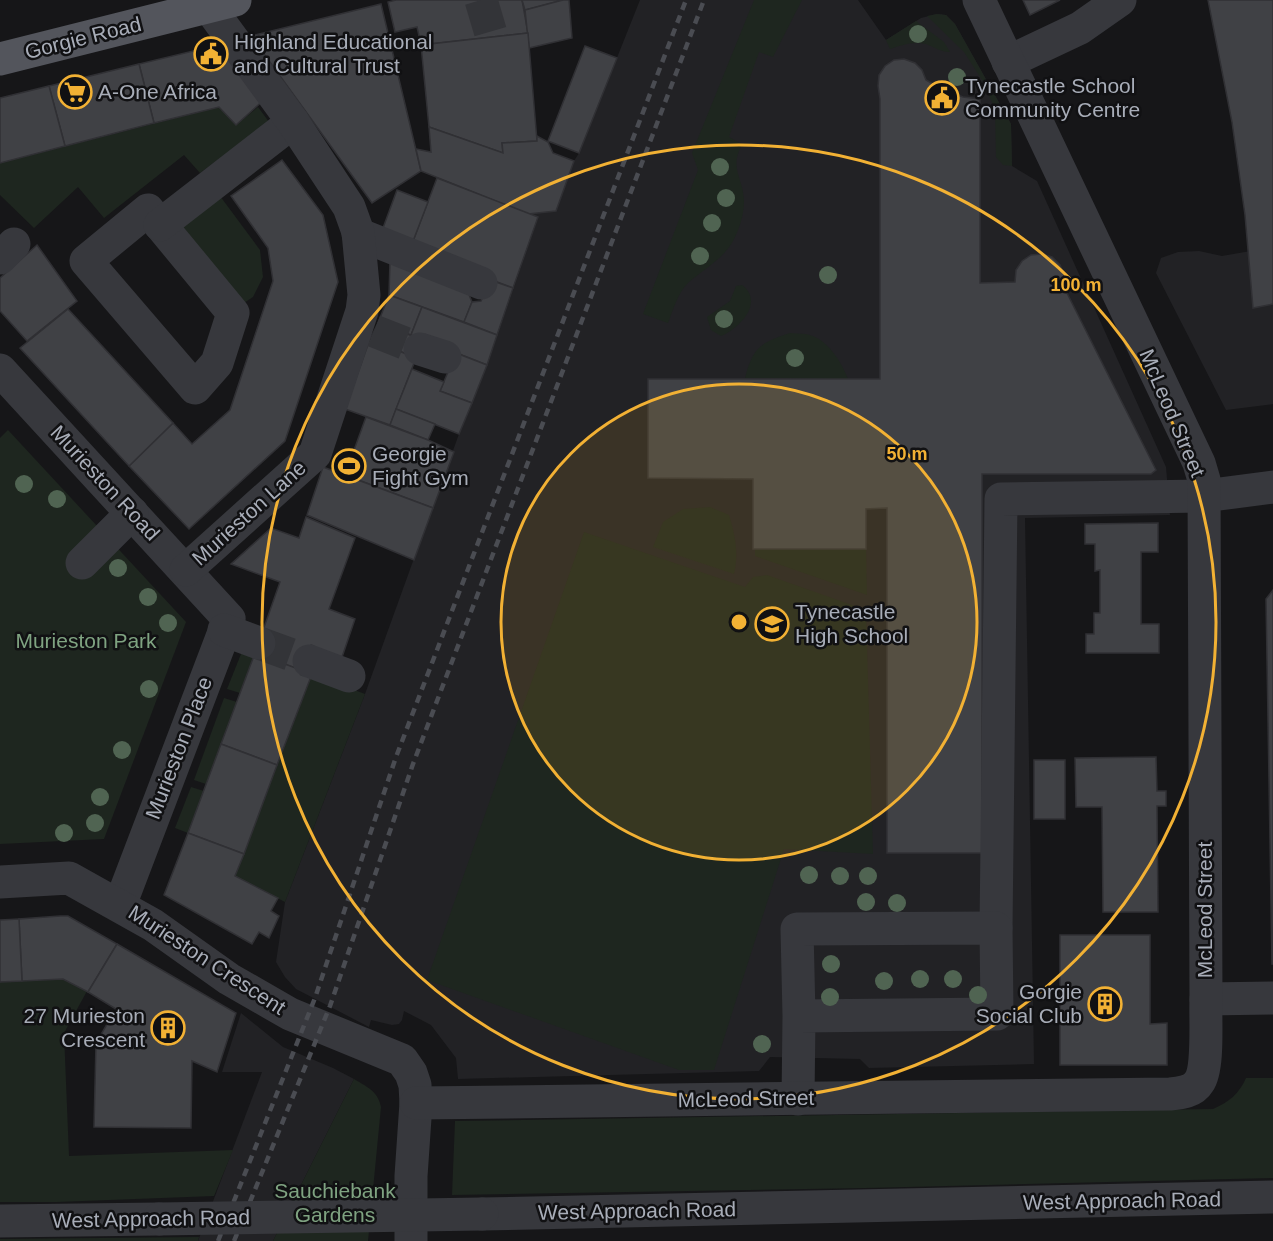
<svg xmlns="http://www.w3.org/2000/svg" width="1273" height="1241" font-family="Arial,sans-serif">
<style>
.built{fill:#222225}
.green{fill:#1e261f}
.building{fill:#404145;stroke:#303034;stroke-width:1.5}
.lines{fill:none;stroke-linecap:round;stroke-linejoin:round}
.minor-tunnel{stroke:#333438;stroke-width:33;stroke-dasharray:33 16;stroke-linecap:butt}
.minor{stroke:#37383d;stroke-width:33}
.major{stroke:#53555c;stroke-width:33}
.rail{stroke:#4a4c52;stroke-width:4.5;stroke-dasharray:8 6;stroke-linecap:butt}
.minor-bridge{stroke:#37383d;stroke-width:33}
.tree{fill:#506452}
.ring{fill:none;stroke:#f2b134;stroke-width:3}
.labels{text-anchor:middle;stroke-width:5;stroke-linejoin:round;paint-order:stroke}
.street-label{font-size:21px;fill:#a8adb8;stroke:#111113}
.poi-label{font-size:21px;fill:#a8adb8;stroke:#111113;text-anchor:start}
.park-label{font-size:21px;fill:#7fa381;stroke:#111113}
.centre{fill:#f2b134;stroke:#111113;stroke-width:3}
.ring-label{font-size:18px;text-anchor:middle;font-weight:bold;fill:#f2b134;stroke:#111113;stroke-width:5;stroke-linejoin:round;paint-order:stroke}
</style>
<rect width="100%" height="100%" fill="#161618"/>
<g class="built">
<path d="M640,0H858L886,40L921,18L937,14L946,15L955,24L1011,124L1012,166L1037,181L1166,467L1170,515L1025,518L1034,1064L869,1068L860,1059L770,1057L759,1071L458,1079L456,1058L431,1025L404,1011L402,1020L399,1024L392,1025L371,1020L369,1027L296,989L285,977L276,962L285,902L365,694L459,434L487,365L538,218L528,214L556,211L574,161L579,153Z"/>
<path d="M1273,247V404L1226,410L1156,273L1161,258L1178,252L1199,251L1222,256Z"/>
<path d="M241,1013L283,1047L333,1068L354,1079L273,1241H198L262,1072H222Z"/>
</g>
<g class="green">
<path d="M754,0H802L773,57L759,52L729,137L742,144C729,170 743,176 744,201C744,215 739,230 733,241C724,258 703,270 689,282C678,292 673,310 668,323L643,314L698,170L692,153Z"/>
<path d="M937,14L946,15L955,24L1011,124L1012,166L1003,165L996,157L995,109L982,80L964,52L927,16Z"/>
<path d="M916,21L944,42L950,52C941,52 934,47 926,44C913,41 902,45 890,49L886,40Z"/>
<path d="M219,107L236,125L258,107L269,122L200,173L184,155L104,218L78,187L34,228L0,195V163Z"/>
<path d="M220,196L260,250L263,277L253,297L241,305L183,227Z"/>
<path d="M742,285C765,302 739,329 721,336L711,330L707,317L730,301L736,286Z"/>
<path d="M790,333C796,334 804,333 810,335C828,340 842,363 848,379L745,378C753,347 760,343 790,333Z"/>
<path d="M8,430L186,622L104,839L0,844V438Z"/>
<path d="M710,507L729,515C735,535 739,553 734,574L653,547L663,522L683,509Z"/>
<path d="M584,532L745,587L753,577L767,575L866,610L873,854L784,849L714,1070H679L427,980Z"/>
<path d="M755,549H866L867,595L755,556Z"/>
<path d="M243,649L255,653L240,693L227,689Z"/>
<path d="M312,674L365,694L285,902L235,876Z"/>
<path d="M224,698L237,702L206,784L194,780Z"/>
<path d="M191,787L204,791L188,833L175,828Z"/>
<path d="M63,979L87,991L64,1033L69,1156L233,1150L214,1196L57,1202H0V982Z"/>
<path d="M1246,1078H1273V1178L866,1188L452,1195L455,1121L1213,1109C1229,1102 1239,1094 1246,1078Z"/>
<path d="M354,1079C367,1087 378,1091 381,1107L368,1241H273Z"/>
<path d="M199,1237L198,1241H0V1239Z"/>
</g>
<g class="building">
<path d="M396,0H522L528,33L421,45L417,27L395,32L388,2Z"/>
<path d="M522,0H563L525,10Z"/>
<path d="M563,0H569L572,38L529,48L525,10Z"/>
<path d="M1023,0H1060L1030,15Z"/>
<path d="M1208,0H1273V304L1253,308L1245,215L1232,122Z"/>
<path d="M381,4L421,171L372,203L251,36Z"/>
<path d="M528,33L537,141L502,143L503,153L429,127L421,45Z"/>
<path d="M218,45L266,98L236,125L219,107L154,123L139,64Z"/>
<path d="M585,46L617,58L579,153L548,141Z"/>
<path d="M904,59L915,63L922,70L926,80L940,88L963,97L980,99V283L1015,282L1016,270L1022,261L1031,255L1042,254L1052,257L1060,265L1064,275L1063,285L1156,470L1151,474H982V853H887V508L866,509V549H753V479L648,478V379H880V99L878,86L879,75L885,66L894,60Z"/>
<path d="M139,64L154,123L65,146L49,86Z"/>
<path d="M49,86L65,146L0,163V98Z"/>
<path d="M429,127L503,153L502,143L537,141V136L548,142L553,153L574,161L556,211L528,214L421,171L416,149L431,152Z"/>
<path d="M282,160L323,215L338,282L285,441L189,529L129,466L173,423L192,444L230,410L273,281L268,248L231,196Z"/>
<path d="M437,178L538,217L513,288L410,249Z"/>
<path d="M397,190L428,202L410,249L383,228Z"/>
<path d="M37,245L77,301L27,341L0,311V278Z"/>
<path d="M390,261L465,285L472,302L464,322L389,295Z"/>
<path d="M490,280L513,288L497,335L464,322L472,302L481,301Z"/>
<path d="M389,295L422,307L411,335L378,323Z"/>
<path d="M422,307L497,335L487,365L411,335Z"/>
<path d="M68,309L173,423L129,466L20,348Z"/>
<path d="M378,323L423,340L416,358L370,339Z"/>
<path d="M370,339L416,358L390,425L345,409Z"/>
<path d="M456,353L487,365L472,403L440,391Z"/>
<path d="M412,369L444,382L440,391L472,403L459,434L396,409Z"/>
<path d="M396,409L435,424L428,440L390,425Z"/>
<path d="M366,417L428,440L454,452L433,508L345,475Z"/>
<path d="M323,467L433,508L414,560L307,515Z"/>
<path d="M306,517L355,538L329,609L355,619L340,663L305,672L255,653L280,582L231,564L271,528L299,538Z"/>
<path d="M1158,523V552H1141V624H1159V653H1086V634H1094V613H1100V570L1095,571V544H1085V524Z"/>
<path d="M1273,590V964H1272L1266,599Z"/>
<path d="M255,653L312,674L277,765L221,744Z"/>
<path d="M221,744L277,765L244,854L188,833Z"/>
<path d="M1156,757L1157,791H1166V806H1157L1158,912H1103L1102,807H1076L1075,758Z"/>
<rect x="1034" y="760" width="31" height="59"/>
<path d="M188,833L244,854L235,876L278,898L271,911L279,916L269,938L259,932L252,944L164,895Z"/>
<path d="M60,916H68L117,944L88,992L63,979L22,981L19,919Z"/>
<path d="M19,919L22,981L0,982V920Z"/>
<path d="M1060,935H1150V1024L1167,1023V1065H1060Z"/>
<path d="M117,944L236,1013L217,1072L192,1061L191,1128L94,1127L96,1043L116,1009L88,992Z"/>
</g>
<g class="lines">
<g class="minor-tunnel">
<path d="M481,0L492,37"/>
<path d="M374,331L420,349"/>
<path d="M259,643L309,661"/>
</g>
<g class="minor">
<path d="M1008,62L1080,28L1120,0"/>
<path d="M148,210L233,313L217,363L195,388L86,261Z"/>
<path d="M160,225L293,122"/>
<path d="M358,234L481,283"/>
<path d="M0,258L14,244"/>
<path d="M420,349L445,357"/>
<path d="M0,370L229,619L120,905"/>
<path d="M82,563L132,513"/>
<path d="M186,570L315,454L362,311L364,295L358,232L349,207L293,122L209,7"/>
<path d="M224,630L259,643"/>
<path d="M309,661L349,676"/>
<path d="M0,882L69,878L153,925L229,979L290,1014L402,1060L411,1073L415,1085L416,1103L411,1176V1241"/>
<path d="M996,928L1001,499L1204,496L1273,487"/>
<path d="M1206,999L1273,998"/>
<path d="M798,1099L799,1016L797,929L996,928L997,1014L799,1016"/>
<path d="M416,1103L1170,1094C1181,1093 1193,1092 1199,1082C1209,1068 1205,1017 1206,999L1204,480L1199,463L979,0"/>
<path d="M482,1214L1273,1197"/>
<path d="M0,1221L159,1219"/>
</g>
<path class="major" d="M0,59L235,0"/>
<g class="rail">
<path d="M218,1241L315,998L396,757L686,0"/>
<path d="M234,1241L330,1006L413,764L704,0"/>
</g>
<path class="minor-bridge" d="M159,1219L482,1214"/>
</g>
<g class="tree">
<circle cx="918" cy="34" r="9"/>
<circle cx="957" cy="77" r="9"/>
<circle cx="720" cy="167" r="9"/>
<circle cx="726" cy="198" r="9"/>
<circle cx="712" cy="223" r="9"/>
<circle cx="700" cy="256" r="9"/>
<circle cx="828" cy="275" r="9"/>
<circle cx="724" cy="319" r="9"/>
<circle cx="795" cy="358" r="9"/>
<circle cx="24" cy="484" r="9"/>
<circle cx="57" cy="499" r="9"/>
<circle cx="118" cy="568" r="9"/>
<circle cx="148" cy="597" r="9"/>
<circle cx="168" cy="623" r="9"/>
<circle cx="149" cy="689" r="9"/>
<circle cx="122" cy="750" r="9"/>
<circle cx="100" cy="797" r="9"/>
<circle cx="95" cy="823" r="9"/>
<circle cx="64" cy="833" r="9"/>
<circle cx="809" cy="875" r="9"/>
<circle cx="840" cy="876" r="9"/>
<circle cx="868" cy="876" r="9"/>
<circle cx="866" cy="902" r="9"/>
<circle cx="897" cy="903" r="9"/>
<circle cx="831" cy="964" r="9"/>
<circle cx="920" cy="979" r="9"/>
<circle cx="953" cy="979" r="9"/>
<circle cx="884" cy="981" r="9"/>
<circle cx="978" cy="995" r="9"/>
<circle cx="830" cy="997" r="9"/>
<circle cx="762" cy="1044" r="9"/>
</g>
<circle cx="739" cy="622" r="238" fill="#f2b134" fill-opacity=".12"/>
<g class="ring">
<circle cx="739" cy="622" r="238"/>
<circle cx="739" cy="622" r="477"/>
</g>
<defs>
<symbol id="civic-ring" viewBox="-11 -11 22 22"><circle r="9.5" fill="#111113" stroke="#f2b134" stroke-width="1.5"/><path d="M-.6-6.5H3V-4.5H.6V-3L4-1V1h2V6H-6V1h2V-1L-.6-3ZM-1.2 2.5V6h2.4V2.5Z" fill="#f2b134"/></symbol>
<symbol id="supermarket-ring" viewBox="-11 -11 22 22"><circle r="9.5" fill="#111113" stroke="#f2b134" stroke-width="1.5"/><path d="M-6-5.5h2.5l.6 2H6L4.5 2H-2.5L-4.4-4H-6ZM-1.5 3.2a1.3 1.3 0 1 0 .1 0ZM3 3.2a1.3 1.3 0 1 0 .1 0Z" fill="#f2b134"/></symbol>
<symbol id="stadium-ring" viewBox="-11 -11 22 22"><circle r="9.5" fill="#111113" stroke="#f2b134" stroke-width="1.5"/><path d="M0-5a6.5 5 0 1 0 0 10a6.5 5 0 1 0 0-10ZM-3.5-1.8h7v3.6h-7Z" fill="#f2b134"/></symbol>
<symbol id="school-ring" viewBox="-11 -11 22 22"><circle r="9.5" fill="#111113" stroke="#f2b134" stroke-width="1.5"/><path d="M0-5L7-2L0 1L-7-2ZM-4 1L0 2.5L4 1V4Q0 6-4 4Z" fill="#f2b134"/></symbol>
<symbol id="building-ring" viewBox="-11 -11 22 22"><circle r="9.5" fill="#111113" stroke="#f2b134" stroke-width="1.5"/><path d="M-4-6H4V6H1V3H-1V6H-4ZM-2.5-4.3h1.7v1.8h-1.7ZM.8-4.3h1.7v1.8H.8ZM-2.5-1h1.7V.8h-1.7ZM.8-1h1.7V.8H.8Z" fill="#f2b134"/></symbol>
</defs>
<g fill-rule="evenodd">
<use href="#civic-ring" x="192" y="35" width="38" height="38"/>
<use href="#supermarket-ring" x="56" y="73" width="38" height="38"/>
<use href="#civic-ring" x="923" y="79" width="38" height="38"/>
<use href="#stadium-ring" x="330" y="447" width="38" height="38"/>
<use href="#school-ring" x="753" y="605" width="38" height="38"/>
<use href="#building-ring" x="1086" y="985" width="38" height="38"/>
<use href="#building-ring" x="149" y="1009" width="38" height="38"/>
</g>
<g class="labels">
<g class="street-label">
<text transform="translate(83 38) rotate(-14)" y="7">Gorgie Road</text>
<text transform="translate(1172 413) rotate(67)" y="7">McLeod Street</text>
<text transform="translate(105 483) rotate(47)" y="7">Murieston Road</text>
<text transform="translate(249 513) rotate(-42)" y="7">Murieston Lane</text>
<text transform="translate(179 748) rotate(-69)" y="7">Murieston Place</text>
<text transform="translate(1205 910) rotate(-90)" y="7">McLeod Street</text>
<text transform="translate(207 960) rotate(33)" y="7">Murieston Crescent</text>
<text transform="translate(746 1099) rotate(-1)" y="7">McLeod Street</text>
<text transform="translate(1122 1201) rotate(-1)" y="7">West Approach Road</text>
<text transform="translate(637 1211) rotate(-1)" y="7">West Approach Road</text>
<text transform="translate(151 1219) rotate(-1)" y="7">West Approach Road</text>
</g>
<g class="poi-label">
<text x="234" y="49">Highland Educational<tspan x="234" dy="24">and Cultural Trust</tspan></text>
<text x="965" y="93">Tynecastle School<tspan x="965" dy="24">Community Centre</tspan></text>
<text x="98" y="99">A-One Africa</text>
<text x="372" y="461">Georgie<tspan x="372" dy="24">Fight Gym</tspan></text>
<text x="795" y="619">Tynecastle<tspan x="795" dy="24">High School</tspan></text>
<text x="1082" y="999" text-anchor="end">Gorgie<tspan x="1082" dy="24">Social Club</tspan></text>
<text x="145" y="1023" text-anchor="end">27 Murieston<tspan x="145" dy="24">Crescent</tspan></text>
</g>
<g class="park-label">
<text x="86" y="648">Murieston Park</text>
<text x="335" y="1198">Sauchiebank<tspan x="335" dy="24">Gardens</tspan></text>
</g>
</g>
<circle cx="739" cy="622" r="9" class="centre"/>
<g class="ring-label">
<text x="1076" y="291">100 m</text>
<text x="907" y="460">50 m</text>
</g>
</svg>
